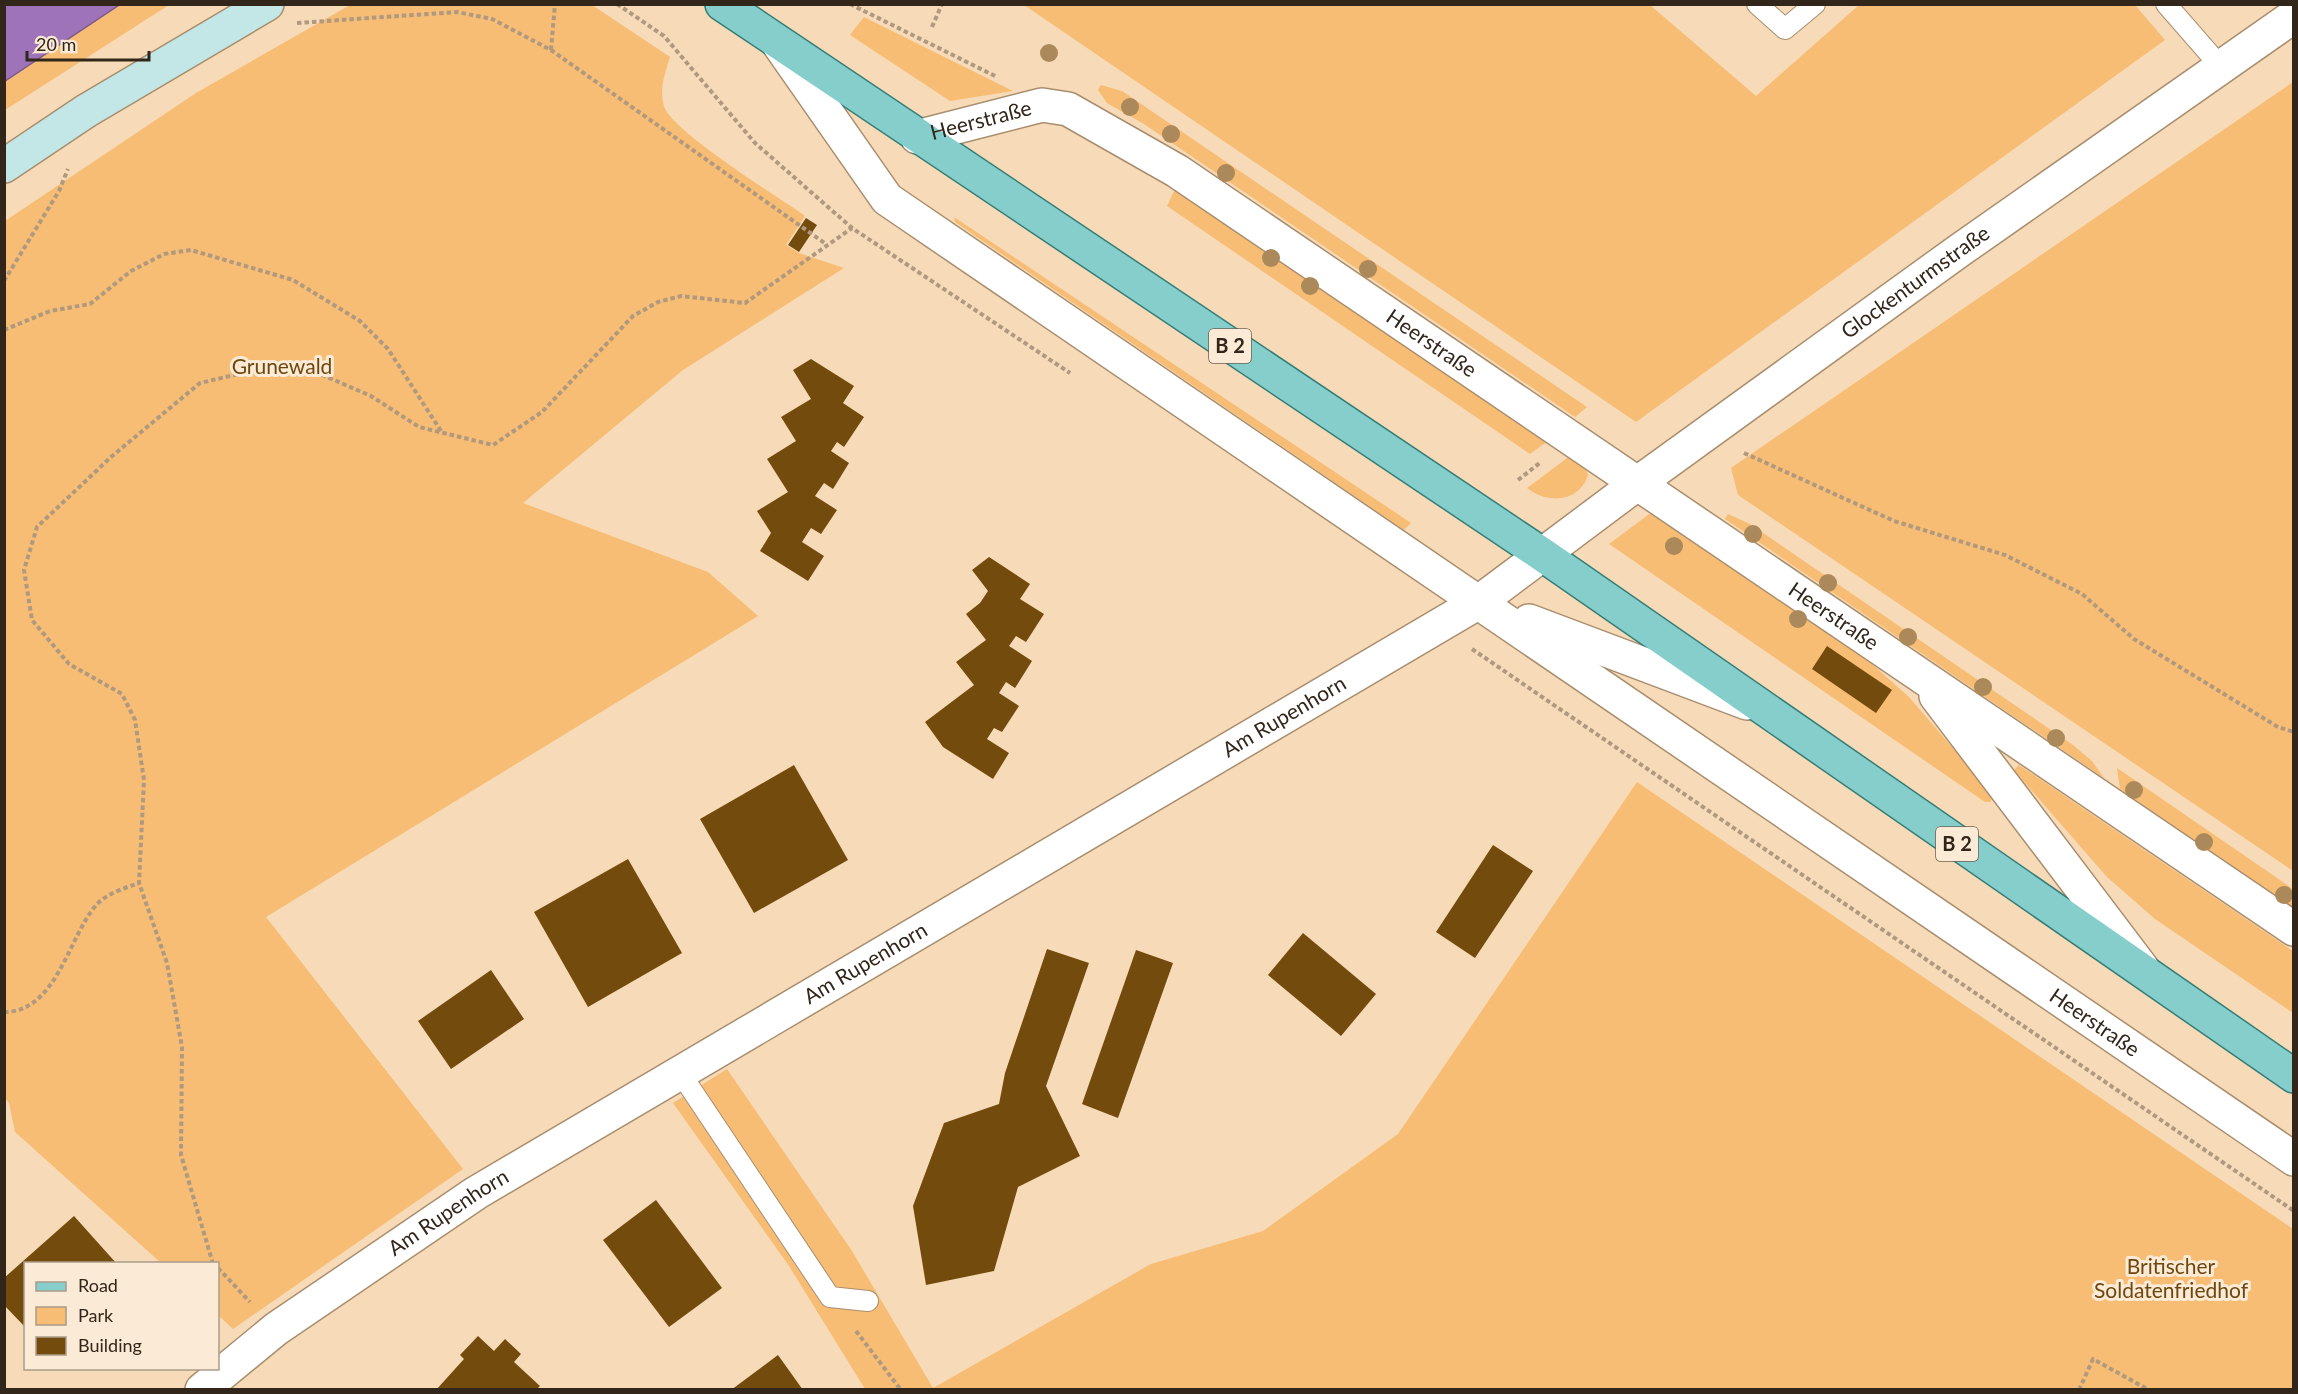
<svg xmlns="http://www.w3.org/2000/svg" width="2298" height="1394" font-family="Lato,sans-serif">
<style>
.green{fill:#f7bd75}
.water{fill:#9f73b9;stroke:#7e5c89;stroke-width:1.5}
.building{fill:#734b0d}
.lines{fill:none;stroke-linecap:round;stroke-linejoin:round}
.lane-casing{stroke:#a98e6e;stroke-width:22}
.street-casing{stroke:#a98e6e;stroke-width:36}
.secondary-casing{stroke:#a98e6e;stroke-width:36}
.primary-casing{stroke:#347e77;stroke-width:36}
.path{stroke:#b0997e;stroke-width:4;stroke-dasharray:4.5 3;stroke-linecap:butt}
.lane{stroke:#fff;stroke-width:20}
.street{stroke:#fff;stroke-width:33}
.secondary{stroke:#c3e7e6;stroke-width:33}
.primary{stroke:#86cecc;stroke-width:33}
.tree{fill:#ab895a}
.labels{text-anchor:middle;stroke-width:6;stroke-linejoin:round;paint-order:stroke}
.shield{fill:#fbead5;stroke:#6e6151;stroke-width:1.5}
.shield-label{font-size:20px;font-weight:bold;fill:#312619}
.street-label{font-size:21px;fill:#312619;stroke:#fbead5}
.park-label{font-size:21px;fill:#6d470e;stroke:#fbead5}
</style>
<rect width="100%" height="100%" fill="#f7dab7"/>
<g class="green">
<path d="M119,5H169L5,110L4,81Z"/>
<path d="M350,5H592L670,57C665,73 659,89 664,106C671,131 780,198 805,216L786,245L799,253L844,268L683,370L523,503L708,572L758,616L266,917L463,1169L233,1329L218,1315V1264L161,1263L15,1132L9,1103L5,1098V221L196,93Z"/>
<path d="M1024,5H1650L1756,96L1859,5H2135L2165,40L1636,422Z"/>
<path d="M864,17L1013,91L950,101L850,35Z"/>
<path d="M2293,82V871L1738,495L1731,468Z"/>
<path d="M1101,85L1122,91L1587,407L1575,417L1144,124L1107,103L1098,90Z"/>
<path d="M1176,187L1548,441L1530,454L1167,206Z"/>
<path d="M954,217L1411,523L1404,530L955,222Z"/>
<path d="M1570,456L1585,467L1588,475C1579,503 1547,504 1527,488Z"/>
<path d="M1652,512L1865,658L1909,697L1989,790L1993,797L1990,802H1985L1609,544Z"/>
<path d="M1728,514L1750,524L2073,745L2092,761L2104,778L1725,519Z"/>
<path d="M2019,765L2293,951V1013L2155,919L2107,877L2018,775L2014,770Z"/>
<path d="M2117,768L2293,889V908L2120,789Z"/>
<path d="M1637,782L2293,1229V1389H865L789,1266L673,1103L727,1069L852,1251L933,1388L1151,1264L1263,1231L1398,1134Z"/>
</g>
<path class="water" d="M5,4H119V5L5,81Z"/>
<g class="building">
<path d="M806,218L817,225L799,252L788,245Z"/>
<path d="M811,359L854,386L843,403L864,417L844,447L837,442L831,451L849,463L833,489L824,483L815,496L837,510L821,534L811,528L802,542L824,556L808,581L760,551L771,533L757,511L788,492L767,459L796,441L781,417L811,399L793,370Z"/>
<path d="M989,557L1030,584L1020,599L1044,614L1026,642L1016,636L1009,646L1032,661L1015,688L1006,682L999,693L1019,706L1002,732L994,728L987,739L1009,753L993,779L943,747L925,722L974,685L956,662L986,640L966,614L980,603L988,591L972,570Z"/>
<path d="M1827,646L1892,690L1876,713L1812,669Z"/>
<path d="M794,765L848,860L754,913L700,819Z"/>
<path d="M1493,845L1533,871L1475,958L1436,932Z"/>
<path d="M628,859L682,953L588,1007L534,912Z"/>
<path d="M1303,933L1376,994L1341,1036L1268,975Z"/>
<path d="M1047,949L1089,963L1046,1086L1080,1156L1018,1187L994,1271L926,1285L913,1206L944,1123L999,1104L1005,1073Z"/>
<path d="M1136,950L1173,963L1118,1118L1082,1104Z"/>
<path d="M491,970L524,1019L451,1069L418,1021Z"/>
<path d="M656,1200L722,1288L669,1327L603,1240Z"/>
<path d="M74,1216L117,1264H26V1328L4,1305V1278Z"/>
<path d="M478,1336L494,1351L505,1339L521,1354L514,1362L540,1386L536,1390H436L464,1359L460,1355Z"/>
<path d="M778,1355L803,1390H731Z"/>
</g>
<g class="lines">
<defs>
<g id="lane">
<path d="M1757,4L1785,29L1815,4"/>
<path d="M2166,4L2221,67"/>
<path d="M679,1071L830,1297L868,1301"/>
</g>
<g id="street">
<path id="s1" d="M778,43L887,199L2294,1159"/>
<path id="s2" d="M917,137L1042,105L1068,109L1177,171L2294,929"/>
<path d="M1529,621L1747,703"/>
<path d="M1936,696L2142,968"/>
<path id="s3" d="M202,1390L276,1329L476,1193L1479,602L1638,483L1960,250L2294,16"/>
</g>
<path id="secondary" d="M4,166L86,111L267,4"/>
<path id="primary" d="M722,4L1543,555L2294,1076"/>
</defs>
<use href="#lane" class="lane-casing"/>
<use href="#street" class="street-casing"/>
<use href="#secondary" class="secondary-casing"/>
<use href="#primary" class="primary-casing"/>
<g class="path">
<path d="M617,4L664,36L755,143L852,228L1070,373"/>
<path d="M850,4L997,77"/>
<path d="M297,23L457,12L492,19L551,50L826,244"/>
<path d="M932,27L942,4"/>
<path d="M551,50L555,4"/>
<path d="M4,281L59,191L68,169"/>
<path d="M4,330L50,311L90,304L131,271L164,254L191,250L293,280L360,321L388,349L441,431"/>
<path d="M1744,453L1894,521L2005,555L2082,594L2134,639L2278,727L2294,732"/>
<path d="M1518,480L1541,462"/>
<path d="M1472,649L2294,1211"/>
<path d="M4,1012C57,1012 68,937 97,904C108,893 125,888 139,883"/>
<path d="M213,1264L181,1155L182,1047L167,963L139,883L144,780L135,720L122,694L69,664L32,620L24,570L37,527L111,457L200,383L264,368L318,373L371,396L419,427L493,445L542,412L633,316L658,302L681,296L745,303L852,228"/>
<path d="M218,1268L250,1302"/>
<path d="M856,1331L901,1390"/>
<path d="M2079,1390L2093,1359L2149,1390"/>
</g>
<use href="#lane" class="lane"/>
<use href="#street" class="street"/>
<use href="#secondary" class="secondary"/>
<use href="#primary" class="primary"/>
</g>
<g class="tree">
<circle cx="1049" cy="53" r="9"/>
<circle cx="1130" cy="107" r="9"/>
<circle cx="1171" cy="134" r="9"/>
<circle cx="1226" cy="173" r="9"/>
<circle cx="1271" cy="258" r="9"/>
<circle cx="1368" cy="269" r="9"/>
<circle cx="1310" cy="286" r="9"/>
<circle cx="1753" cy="534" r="9"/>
<circle cx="1674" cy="546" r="9"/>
<circle cx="1828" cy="583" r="9"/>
<circle cx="1798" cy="619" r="9"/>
<circle cx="1908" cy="637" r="9"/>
<circle cx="1983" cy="687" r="9"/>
<circle cx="2056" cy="738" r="9"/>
<circle cx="2134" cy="790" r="9"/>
<circle cx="2204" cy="842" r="9"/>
<circle cx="2284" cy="895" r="9"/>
</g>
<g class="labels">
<g class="shield">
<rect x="1209" y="329" width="42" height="34" rx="4.5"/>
<rect x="1936" y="827" width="42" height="34" rx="4.5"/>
</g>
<g class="shield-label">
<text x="1230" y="353">B 2</text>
<text x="1957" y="851">B 2</text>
</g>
<g class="street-label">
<text dy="7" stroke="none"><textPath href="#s2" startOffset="66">Heerstraße</textPath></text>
<text dy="7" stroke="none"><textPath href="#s3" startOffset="2043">Glockenturmstraße</textPath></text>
<text dy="7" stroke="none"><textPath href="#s2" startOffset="588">Heerstraße</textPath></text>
<text dy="7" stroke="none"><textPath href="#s2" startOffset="1074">Heerstraße</textPath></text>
<text dy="7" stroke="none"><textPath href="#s3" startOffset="1276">Am Rupenhorn</textPath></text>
<text dy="7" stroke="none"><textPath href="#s3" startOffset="790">Am Rupenhorn</textPath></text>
<text dy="7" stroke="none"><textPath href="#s1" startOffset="1652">Heerstraße</textPath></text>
<text dy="7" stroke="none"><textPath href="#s3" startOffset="304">Am Rupenhorn</textPath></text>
</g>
<g class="park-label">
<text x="282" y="374">Grunewald</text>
<text x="2171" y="1274">Britischer<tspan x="2171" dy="24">Soldatenfriedhof</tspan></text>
</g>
</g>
<rect width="2298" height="1394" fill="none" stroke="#312619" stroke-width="12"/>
<rect x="24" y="1262" width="195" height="108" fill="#fbead5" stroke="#aa9c8a" stroke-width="1.5"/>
<rect x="36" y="1282" width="30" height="9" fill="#86cecc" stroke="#aa9c8a" stroke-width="1.5"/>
<text x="78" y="1292" font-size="18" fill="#312619">Road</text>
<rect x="36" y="1307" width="30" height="18" fill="#f7bd75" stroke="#aa9c8a" stroke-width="1.5"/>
<text x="78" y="1322" font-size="18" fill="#312619">Park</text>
<rect x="36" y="1337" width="30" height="18" fill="#734b0d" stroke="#aa9c8a" stroke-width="1.5"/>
<text x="78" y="1352" font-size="18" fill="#312619">Building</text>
<path d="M27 51v9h122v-9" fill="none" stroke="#312619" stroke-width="3"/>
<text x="36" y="51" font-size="18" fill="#312619" stroke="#fbead5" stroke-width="4.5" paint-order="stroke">20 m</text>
</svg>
